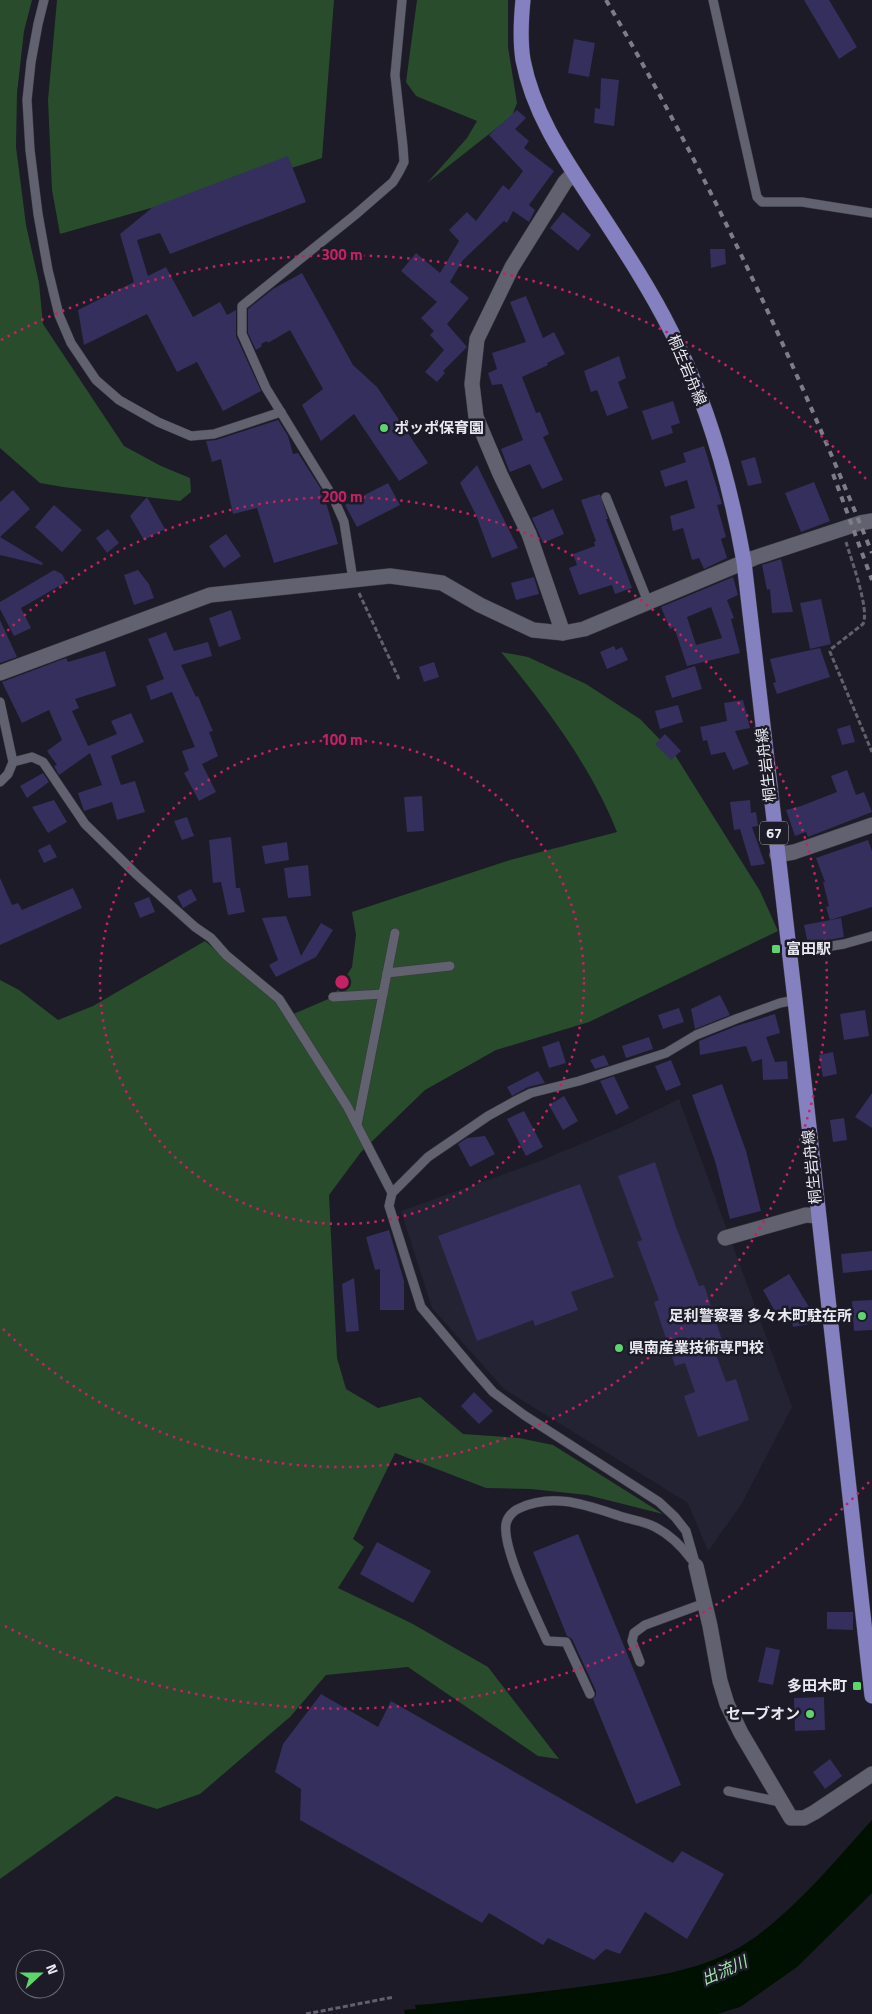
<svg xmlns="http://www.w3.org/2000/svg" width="872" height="2014" font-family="'Titillium Web','Noto Sans JP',sans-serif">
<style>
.built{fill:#242334}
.green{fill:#294c2c}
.water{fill:#001001}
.building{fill:#342f5c;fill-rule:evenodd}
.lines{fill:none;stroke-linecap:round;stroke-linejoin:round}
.service-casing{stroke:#393841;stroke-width:10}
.minor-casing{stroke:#393841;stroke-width:16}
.secondary-casing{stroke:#393841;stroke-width:16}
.primary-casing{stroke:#393841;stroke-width:16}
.path{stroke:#61616b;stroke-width:3;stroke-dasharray:5 2.5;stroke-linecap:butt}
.service{stroke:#61616f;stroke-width:9}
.minor{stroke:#61616f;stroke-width:15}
.secondary{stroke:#61616f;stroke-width:15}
.primary{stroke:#8580c0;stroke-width:15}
.rail{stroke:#7e7d87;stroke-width:4;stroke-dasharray:6 6;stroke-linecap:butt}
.ring{fill:none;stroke:#c42262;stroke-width:2.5;stroke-dasharray:2.5 5}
.poi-dot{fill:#5cd56d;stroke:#1c1b27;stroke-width:2}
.labels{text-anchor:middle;stroke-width:5;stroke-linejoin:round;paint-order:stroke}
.shield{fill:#1c1b27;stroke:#acabb4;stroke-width:1}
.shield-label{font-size:14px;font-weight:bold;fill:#e9e9f1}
.street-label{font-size:15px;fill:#e9e9f1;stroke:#1c1b27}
.poi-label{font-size:15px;font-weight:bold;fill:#e9e9f1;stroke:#1c1b27;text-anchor:start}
.water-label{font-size:16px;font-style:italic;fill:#a5e7aa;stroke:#1c1b27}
.centre{fill:#c42262;stroke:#1c1b27;stroke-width:2.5}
.ring-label{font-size:15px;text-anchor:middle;font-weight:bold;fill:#c42262;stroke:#1c1b27;stroke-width:5;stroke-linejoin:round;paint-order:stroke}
</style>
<rect width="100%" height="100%" fill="#1c1b27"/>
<path class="built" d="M679,1099L792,1407L741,1505L708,1551L688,1503L504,1389L432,1308L401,1211L535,1163L624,1126Z"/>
<g class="green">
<path d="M0,0H32L24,31L17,93L16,147L26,225L39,283L43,324L124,446L161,466L190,478L191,492L180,501L63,487L40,483L0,448Z"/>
<path d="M57,0H334L322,158L298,166L60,234L52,190L48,100Z"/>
<path d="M417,0H508V47L517,103L512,116L427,183L467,138L477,121L416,96L406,82Z"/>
<path d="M501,652L528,657L586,684L640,719L675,755L760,891L778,931L589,1022L496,1050L425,1090L361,1152L329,1195L337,1358L346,1389L378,1408L420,1397L463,1434L519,1438L553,1445L663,1514L587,1495L531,1489L486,1488L395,1453L353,1539L364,1547L338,1588L411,1623L488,1667L559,1759L538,1756L408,1667L326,1675L290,1717L200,1794L157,1809L116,1796L0,1879V980L19,990L58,1020L93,1006L205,941L291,1015L333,997L352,967L356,935L352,912L510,860L617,832C591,766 545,706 501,652Z"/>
</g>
<path class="water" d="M872,1820V1893L797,1967L740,2007L717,2014H405L404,2010L416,2009L415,2005L431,2004C488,1998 544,1992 601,1984C651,1977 704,1971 748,1942C793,1912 836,1860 872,1820Z"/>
<g class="building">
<path d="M804,0H829L857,47L839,59Z"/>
<path d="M574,39L595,43L589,77L568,73Z"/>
<path d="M601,78L619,80L614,126L594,123L595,108L600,109Z"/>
<path d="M517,110L526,118L515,129L529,141L524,148L554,171L529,205L535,210L529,222L513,211L507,223L504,221L463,260L450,282L469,298L447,324L467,347L443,371L445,373L437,382L425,372L444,350L430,335L434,331L421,318L437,302L401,271L416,253L440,273L459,241L449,230L467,212L476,221L503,185L509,190L523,171L489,135Z"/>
<path d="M288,156L306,202L170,254L160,233L137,240L148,276L166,267L193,317L220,302L227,315L236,310V336L261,391L223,411L197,362L177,372L147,314L84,345L78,310L134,282L120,234L153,207Z"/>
<path d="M563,212L591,235L578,251L550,228Z"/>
<path d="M710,249H725L726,264L711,268Z"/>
<path d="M302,273L353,365L377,387L428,463L399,481L354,414L321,441L302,405L323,389L290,330L268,343L267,341L261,344L262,346L256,350L248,333V309L273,289Z"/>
<path d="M526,296L543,338L554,332L565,354L547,363L548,365L522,377L536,413L540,412L549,434L543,437L563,480L542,489L530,464L510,472L509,470L501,449L523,440L502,384L492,385L488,373L497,369L492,353L526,342L510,302Z"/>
<path d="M619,356L626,378L618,382L628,408L607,416L597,390L591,392L584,371Z"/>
<path d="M673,401L680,423L671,426L673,433L652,440L642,411Z"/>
<path d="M278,420L288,436L293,454L298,453L323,492L338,544L274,563L257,508L233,514L221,459L212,462L206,441L216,440Z"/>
<path d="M704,446L722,504L717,505L726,537L721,539L727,558L704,569L699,558L692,560L683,528L673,531L670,516L695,508L687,480L665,487L660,471L686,462L683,453Z"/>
<path d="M755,457L762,483L748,486L741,461Z"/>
<path d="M477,465L518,548L492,558L476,515L460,483Z"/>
<path d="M814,482L830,521L801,532L785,493Z"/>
<path d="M388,483L400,505L357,527L345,505Z"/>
<path d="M13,490L30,509L0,537L43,563L42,565L0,555V502Z"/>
<path d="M600,494L608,519H606L632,588L615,594L612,585L579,595L569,568L577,565L573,554L595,546L594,542L596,541L581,500Z"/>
<path d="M147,497L165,529L144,540L130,516Z"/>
<path d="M54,505L82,530L62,552L35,527Z"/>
<path d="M553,509L564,534L543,543L532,518Z"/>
<path d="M108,529L119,543L107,553L96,538Z"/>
<path d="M226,534L241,556L224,568L209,546Z"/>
<path d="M781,559L793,612L772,613L770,589L767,590L762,565Z"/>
<path d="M54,570L62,574L66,582L21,608L31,628L14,636L0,609V602Z"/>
<path d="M138,570L149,584L154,598L134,605L124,575Z"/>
<path d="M534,577L539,594L516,600L511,583Z"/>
<path d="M733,577L738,595L727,600L734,618L731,619L740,653L687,666L674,627L670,629L661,607ZM711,607L722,638L696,645L687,617Z"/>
<path d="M821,599L831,644L810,649L800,603Z"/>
<path d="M231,610L241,639L219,647L209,618Z"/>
<path d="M0,620L17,657L0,663Z"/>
<path d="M166,632L174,651L208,642L212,656L181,665L196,697L198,696L213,731L209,732L218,756L202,764L216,792L199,801L184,773L189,770L182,751L195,747L172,692L151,700L146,686L164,679L148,639Z"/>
<path d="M614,646L616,650L622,647L628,660L607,669L600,652Z"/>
<path d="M820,648L830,677L777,694L773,683L776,682L770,659Z"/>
<path d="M105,651L116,686L75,699L79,708L72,711L88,746L117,734L111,721L131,713L144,742L111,756L121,785L135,781L145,812L117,820L112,802L84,811L78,793L102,785L90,753L59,775L54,766L57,765L47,751L62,740L49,710L22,723L2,682L66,658L68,662Z"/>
<path d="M434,662L439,677L424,682L419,667Z"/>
<path d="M695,666L702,689L672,698L665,676Z"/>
<path d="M743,700L750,728L735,731L749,764L733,770L725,752L711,755L707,740L703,741L700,727L727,721L724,703Z"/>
<path d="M678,705L683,722L660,729L655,711Z"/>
<path d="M850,725L855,742L842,745L837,729Z"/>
<path d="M665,734L681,751L671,760L655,744Z"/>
<path d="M847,770L856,795L864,792L872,812L808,837L806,832L795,836L786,810L801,806L837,792L831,776Z"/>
<path d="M43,773L49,782L27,798L20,786Z"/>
<path d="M422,796L424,831L407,832L404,797Z"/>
<path d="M54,800L67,822L48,833L32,807Z"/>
<path d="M750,800L751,813L756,812L758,826L752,827L765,864L751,866L740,829L734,830L730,802Z"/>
<path d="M187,817L194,836L182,840L174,821Z"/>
<path d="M231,837L236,888H240L245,912L228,915L221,882L213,883L209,840Z"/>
<path d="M868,840L872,851V907L830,920L826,907L829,906L823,882H825L816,858Z"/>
<path d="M287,842L289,860L265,864L262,846Z"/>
<path d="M50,844L57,857L44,863L38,850Z"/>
<path d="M308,865L311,896L288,898L284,868Z"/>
<path d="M0,878L12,905L18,903L22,910L73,888L82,908L0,945Z"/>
<path d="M191,889L197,900L183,908L177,896Z"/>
<path d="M149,897L155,912L140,918L134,903Z"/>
<path d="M286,916L301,956L321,923L333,930L316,957L276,977L269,965L278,960L262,918Z"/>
<path d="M841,918L844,937L808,944L804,925Z"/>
<path d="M720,995L730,1015L695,1029L691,1009Z"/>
<path d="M679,1008L684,1022L663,1029L658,1015Z"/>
<path d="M865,1010L869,1036L844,1040L840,1014Z"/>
<path d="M775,1014L780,1033L766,1037L775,1062L787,1061L788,1079L763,1080L762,1059L752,1062L746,1046L700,1055L699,1041L736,1026Z"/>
<path d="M649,1037L653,1049L626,1058L622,1046Z"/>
<path d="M559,1041L566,1063L549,1068L542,1047Z"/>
<path d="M833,1052L837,1074L823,1077L819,1055Z"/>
<path d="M604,1055L609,1065L595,1069L590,1060Z"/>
<path d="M671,1060L681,1085L666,1091L655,1066Z"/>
<path d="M538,1071L545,1083L528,1087L512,1096L507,1087Z"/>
<path d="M614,1076L629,1108L616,1115L600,1081Z"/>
<path d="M722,1084L746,1151L761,1211L730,1219L715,1161L692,1095Z"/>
<path d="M872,1093V1128L855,1117Z"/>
<path d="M564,1096L578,1121L563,1130L549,1105Z"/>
<path d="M524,1111L543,1147L526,1156L507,1119Z"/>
<path d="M844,1118L847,1140L833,1142L830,1120Z"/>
<path d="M485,1136L495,1154L470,1167L458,1144L467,1138Z"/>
<path d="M655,1162L676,1227L699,1286L704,1285L725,1349L715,1352L726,1382L736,1379L749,1420L698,1437L684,1396L695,1392L685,1363L675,1366L654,1302L659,1300L637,1242L642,1240L618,1176Z"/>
<path d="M580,1184L614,1277L571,1292L578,1310L535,1326L533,1320L477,1341L438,1236Z"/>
<path d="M389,1230L404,1281V1310H380V1269L375,1270L366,1237Z"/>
<path d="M872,1251V1270L843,1273L841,1254Z"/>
<path d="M789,1274L809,1307L812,1306L815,1323L793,1327L788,1305L776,1313L763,1290Z"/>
<path d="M354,1278L359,1331L346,1332L342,1284Z"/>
<path d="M872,1300V1330L854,1331L852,1301Z"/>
<path d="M474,1392L493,1411L479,1424L461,1406Z"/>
<path d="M578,1534L681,1785L636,1804L593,1699L596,1695V1691L572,1639L567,1636L533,1552Z"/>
<path d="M377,1542L431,1571L413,1603L360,1574Z"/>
<path d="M827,1612H853V1630L827,1629Z"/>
<path d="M766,1647L780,1650L773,1685L758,1682Z"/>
<path d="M321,1694L378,1727L391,1701L673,1863L682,1851L724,1874L687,1939L645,1912L620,1954L606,1949L594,1960L548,1938L543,1945L489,1913L482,1923L300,1820L301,1789L275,1772L283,1744Z"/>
<path d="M824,1697L825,1730L795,1731L794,1698Z"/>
<path d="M830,1759L842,1776L825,1789L813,1772Z"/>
</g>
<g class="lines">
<defs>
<g id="service">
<path d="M44,0L38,24L31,62L27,100L30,150L38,214L48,270L59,315L71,343L96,380L119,400L158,422L191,436L214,434L281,412"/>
<path d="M713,0L757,197L762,202H802L872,213"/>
<path d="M606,497L648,602"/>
<path d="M353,580L344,522L333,497L266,388L242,334V306L355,215L393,182L399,172L404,162L403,147L395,75L402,0"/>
<path d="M0,702L13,762L8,774L0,782"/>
<path d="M13,762L32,757L43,762L85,824L137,875L195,927L211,938L226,955L279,999L347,1106L392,1193"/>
<path d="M789,953L844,944L872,936"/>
<path d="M387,973L450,966"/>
<path d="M333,997L383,994"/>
<path d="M357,1125L395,933"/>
<path d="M696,1566L686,1531L675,1517L659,1502L524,1415L493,1392L472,1368L421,1307L389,1206L392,1193L428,1157L488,1116L515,1101L531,1093L579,1081L666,1053L696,1035L736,1019L780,1003L795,1000"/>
<path d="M640,1662L632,1641L634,1633L645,1625L705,1603"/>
<path d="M590,1694L566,1642L547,1641C536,1616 502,1549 506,1524C507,1517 514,1510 520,1508C555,1492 588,1506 623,1517C633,1520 646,1522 655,1527C669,1534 683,1548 692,1560"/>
<path d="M728,1791L780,1802"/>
</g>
<g id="minor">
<path d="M563,633L529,534L500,474L476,417L472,384L477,339L512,267L565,182L574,173"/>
<path d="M0,673L210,595L390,576L442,583L480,605L533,630L563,633L584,629L754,558L860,523L872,521"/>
<path d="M725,1238L806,1215L817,1216"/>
<path d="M696,1566L710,1626L720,1681L727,1704L741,1733L791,1818H804L815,1812L872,1774"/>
</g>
<path id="secondary" d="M777,855L794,852L872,825"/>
<path id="primary" d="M523,0C521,20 520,41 523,60C533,112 562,155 591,199C619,242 648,285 671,331C708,403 730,483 744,562L795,1000L872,1696"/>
</defs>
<use href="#service" class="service-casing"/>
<use href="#minor" class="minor-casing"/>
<use href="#secondary" class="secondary-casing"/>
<use href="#primary" class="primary-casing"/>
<g class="path">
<path d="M846,542C851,559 870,610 863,624L831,649L830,652L872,752"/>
<path d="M359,593L399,679"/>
<path d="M306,2014L394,1997"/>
</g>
<use href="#service" class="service"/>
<use href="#minor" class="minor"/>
<use href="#secondary" class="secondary"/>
<use href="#primary" class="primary"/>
<g class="rail">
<path d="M606,0C710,177 795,363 872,553"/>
<path d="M833,474L872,580"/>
</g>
</g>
<g class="ring">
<circle cx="342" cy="982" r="242"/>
<path d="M2 636A485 485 0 1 1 2 1328"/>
<path d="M869 1482A727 727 0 0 1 1 1624M1 340A727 727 0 0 1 869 482"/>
</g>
<g class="poi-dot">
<circle cx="384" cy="428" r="5"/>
<rect x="771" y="944" width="10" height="10" rx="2.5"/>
<circle cx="862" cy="1316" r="5"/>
<circle cx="619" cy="1348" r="5"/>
<rect x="852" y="1681" width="10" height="10" rx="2.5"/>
<circle cx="810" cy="1714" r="5"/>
</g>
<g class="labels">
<rect class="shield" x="760" y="821.5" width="28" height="23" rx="4"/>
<g class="shield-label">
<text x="774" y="838">67</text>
</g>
<g class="street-label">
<text transform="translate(687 370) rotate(67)" y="5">桐生岩舟線</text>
<text transform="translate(766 765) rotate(-97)" y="5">桐生岩舟線</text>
<text transform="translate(812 1167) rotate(-96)" y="5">桐生岩舟線</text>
</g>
<g class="poi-label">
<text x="394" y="433">ポッポ保育園</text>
<text x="786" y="954">富田駅</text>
<text x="852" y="1321" text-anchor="end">足利警察署 多々木町駐在所</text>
<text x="629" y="1353">県南産業技術専門校</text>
<text x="847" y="1691" text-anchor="end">多田木町</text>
<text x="800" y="1719" text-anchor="end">セーブオン</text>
</g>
<g class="water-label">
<text transform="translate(724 1970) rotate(-24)" y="6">出流川</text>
</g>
</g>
<circle cx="342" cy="982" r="8" class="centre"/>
<g class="ring-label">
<text x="342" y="260">300 m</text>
<text x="342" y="502">200 m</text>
<text x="342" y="745">100 m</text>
</g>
<g transform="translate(40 1974) rotate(69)"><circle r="24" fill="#1c1b27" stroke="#6e6d78"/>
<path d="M0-4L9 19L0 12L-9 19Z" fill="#5cd56d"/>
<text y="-8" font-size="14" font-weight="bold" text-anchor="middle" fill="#e9e9f1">N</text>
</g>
</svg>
